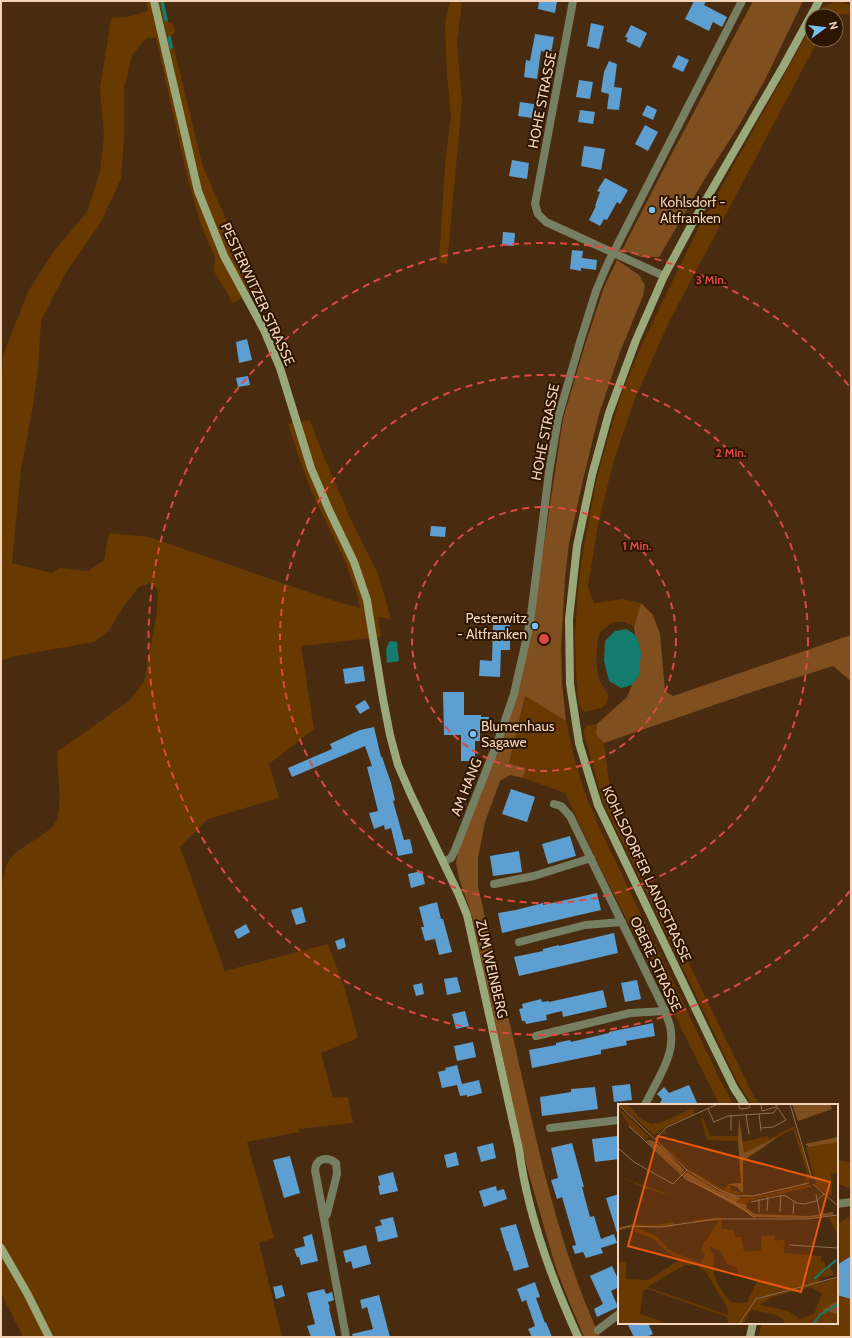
<svg xmlns="http://www.w3.org/2000/svg" width="852" height="1338" font-family="Cabin,sans-serif">
<style>
.green{fill:#683901}
.forest{fill:#7f4f1f}
.water{fill:#147b6f}
.lines{fill:none;stroke-linecap:round;stroke-linejoin:round}
.stream{stroke:#147b6f;stroke-width:3.5}
.building{fill:#5c9fd0}
.street{stroke:#767f62;stroke-width:8}
.secondary{stroke:#9aa97a;stroke-width:8}
.ring{fill:none;stroke:#dc4a45;stroke-width:2;stroke-dasharray:7 5}
.poi-dot{fill:#76c0f7;stroke:#2c1501;stroke-width:1.5}
.labels{text-anchor:middle;stroke-width:4;stroke-linejoin:round;paint-order:stroke}
.street-label{font-size:14px;fill:#f3d4ba;stroke:#2c1501}
.poi-label{font-size:14px;fill:#f3d4ba;stroke:#2c1501;text-anchor:start}
.inset-river{fill:none;stroke:#147b6f;stroke-width:2}
.inset-road{fill:none;stroke:#8d6f54;stroke-width:1}
.view{fill:#e8590c;fill-opacity:0.15;stroke:#e8590c;stroke-width:2}
.inset-edge{fill:none;stroke:#f3d4ba;stroke-width:2}
.centre{fill:#dc4a45;stroke:#2c1501;stroke-width:2}
.ring-label{font-size:12px;text-anchor:middle;font-weight:bold;fill:#dc4a45;stroke:#2c1501;stroke-width:4;stroke-linejoin:round;paint-order:stroke}
</style>
<rect width="100%" height="100%" fill="#492c10"/>
<g class="green">
<path d="M146,1H164L168,22L173,24L175,32L171,36L202,164L238,248L260,288L233,303L214,271L215,257L201,225L187,176L156,38H146L132,55L124,89V139L121,179L101,222L65,274L41,321L38,368L33,406L21,469L12,563L52,573L60,568L88,571L104,560L109,533L149,537L335,601L360,608L357,594L345,561L313,495L300,460L288,424L310,420L319,445L351,520L378,574L391,619L378,617L381,637L301,646L314,729L269,764L279,798L208,819L180,847L225,971L328,944L346,992L358,1038L321,1053L333,1098L348,1097L353,1123L298,1129L299,1132L247,1142L274,1238L259,1243L282,1337H23L1,1293L2,883C4,876 5,865 10,859C20,845 52,834 57,819C63,799 56,772 58,751L129,701L144,682L157,612L158,590L150,583L139,587L124,606L108,632L94,642L15,656L1,661V397L3,355L28,292L53,252L87,212L100,172L104,135L100,89L111,18L127,17L148,11Z"/>
<path d="M450,1H462L457,44L462,101L447,265L439,262L445,166L451,115L447,75L445,24Z"/>
<path d="M834,2H843L851,6V16L847,14L817,16L823,7Z"/>
<path d="M812,25V40H818L668,324L634,401L614,460L598,524L588,587L594,603L623,599L641,603L634,627L624,622H613L600,632L598,637L596,661L599,680L608,694L607,702L602,708L584,712L579,705L576,673L575,636L578,589L583,552L596,482L603,456L621,395L642,344L698,229Z"/>
<path d="M525,696L566,721L574,757L585,793L600,829L721,1082L734,1105H720L595,857L565,793L523,778L526,768L509,763Z"/>
<path d="M597,724L596,734L604,743L612,806L754,1097L761,1105H752L738,1083L603,801L583,731L587,726Z"/>
<path d="M837,1160L851,1162V1189L837,1183Z"/>
<path d="M851,1216V1337H758L762,1323H837V1224Z"/>
</g>
<g class="forest">
<path d="M753,1H803L765,80L738,127L704,180L659,257H641L622,250L669,159Z"/>
<path d="M617,260L639,275L645,285L643,296L620,352L599,414L583,480L569,543L565,578L561,649L562,684L566,721L525,696L509,763L526,768L523,778L510,775L500,781L485,822L478,858V886C491,946 506,1005 519,1064C540,1157 560,1250 600,1337H584L566,1294L555,1265L526,1164L472,916L459,878L456,863L460,842L503,737L532,624L563,419L585,345L604,287Z"/>
<path d="M641,603L653,615L660,634L665,691L673,696L851,635V681L833,666L755,691L604,743L596,734L597,724L627,697L632,685L639,675L638,640L635,635L634,627Z"/>
</g>
<g class="water">
<path d="M627,629L635,635L638,640L641,653L639,675L632,685L621,688L609,681L604,661L605,641L615,631Z"/>
<path d="M391,641L397,642L399,661L387,663L386,650L389,642Z"/>
</g>
<g class="lines">
<g class="stream">
<path d="M162,1L166,20"/>
<path d="M169,38L171,47"/>
</g>
</g>
<g class="building">
<path d="M539,1H557L555,13L538,9Z"/>
<path d="M694,1H706L704,5L727,17L722,27L713,22L709,31L685,19Z"/>
<path d="M591,23L604,26L599,49L587,46Z"/>
<path d="M631,25L647,33L640,48L626,41L628,38L625,37Z"/>
<path d="M535,34L554,37L551,53L541,51L537,79L524,77L526,60L530,61Z"/>
<path d="M678,55L689,60L683,72L672,67Z"/>
<path d="M609,61L617,64L614,87L622,88L619,110L607,109L609,94L601,92L604,72Z"/>
<path d="M579,80L593,82L590,99L576,97Z"/>
<path d="M520,102L534,104L532,118L518,116Z"/>
<path d="M647,105L657,110L653,120L642,115Z"/>
<path d="M580,110L595,112L593,124L578,122Z"/>
<path d="M645,125L658,132L648,151L635,144Z"/>
<path d="M584,146L605,149L601,170L581,166Z"/>
<path d="M512,160L529,163L527,179L509,176Z"/>
<path d="M605,178L628,190L620,204L617,202L607,220L604,219L600,226L589,220L596,206H595L600,192L597,191Z"/>
<path d="M503,232L515,233L514,246L502,245Z"/>
<path d="M572,250L583,251L582,258L597,260L596,270L581,268V271L570,269Z"/>
<path d="M247,339L252,360L239,363L236,342Z"/>
<path d="M248,376L250,385L238,387L236,378Z"/>
<path d="M431,526L446,527L445,537L430,536Z"/>
<path d="M493,625H510V650H501L500,677L479,676L480,660L492,661Z"/>
<path d="M363,666L365,681L345,684L343,669Z"/>
<path d="M443,692H464V715H481V717H489L488,726H480V741H475V761H461V735H444Z"/>
<path d="M365,700L370,708L360,714L355,706Z"/>
<path d="M374,727L381,757H382L391,783L395,800L393,801L404,840L410,839L413,853L398,856L391,828L385,830L384,825L374,829L369,813L378,811L367,767L372,766L365,746L292,777L288,768L332,749L330,744L360,730Z"/>
<path d="M511,789L535,797L527,822L502,814Z"/>
<path d="M570,836L576,856L548,864L542,844Z"/>
<path d="M519,851L522,872L493,876L490,856Z"/>
<path d="M422,871L425,884L411,888L408,874Z"/>
<path d="M597,893L601,910L502,933L498,913L516,910L543,903V905Z"/>
<path d="M437,902L441,919H443L452,952L439,955L435,939L425,941L421,927H424L419,907Z"/>
<path d="M302,907L306,922L296,925L291,910Z"/>
<path d="M246,924L250,932L238,939L234,931Z"/>
<path d="M614,933L618,953L519,976L514,957L543,951V949L559,945V946Z"/>
<path d="M344,938L346,947L338,950L335,941Z"/>
<path d="M457,977L461,992L447,995L444,979Z"/>
<path d="M637,980L641,999L625,1002L621,983Z"/>
<path d="M422,983L424,994L416,996L413,985Z"/>
<path d="M603,990L607,1007L563,1017L562,1011L546,1015L547,1020L526,1024L525,1021H522L519,1009L523,1008L522,1004L541,999L542,1002L549,1001V1002Z"/>
<path d="M465,1011L469,1026L456,1029L452,1014Z"/>
<path d="M653,1023L655,1036L626,1041L627,1045L601,1050V1054L532,1068L529,1050L556,1045V1043L570,1040L571,1042L609,1033V1032Z"/>
<path d="M473,1042L476,1057L457,1061L454,1046Z"/>
<path d="M457,1065L462,1084L479,1080L482,1093L467,1097V1095L460,1096L457,1085L442,1088L438,1072L446,1070L445,1068Z"/>
<path d="M630,1084L632,1100L614,1102L612,1086Z"/>
<path d="M689,1085L697,1103L690,1105H659L662,1099L657,1094L664,1087L669,1093Z"/>
<path d="M595,1087L598,1109L542,1116L540,1097L571,1092V1089Z"/>
<path d="M617,1136L619,1159L595,1162L592,1139Z"/>
<path d="M493,1143L496,1158L481,1162L477,1147Z"/>
<path d="M572,1143L584,1187H582L590,1217L594,1216L601,1239L614,1234L617,1243L601,1248L603,1253L586,1258L583,1252L575,1254L572,1246L576,1245L562,1197L557,1199L551,1180L558,1178L551,1148Z"/>
<path d="M456,1152L459,1165L447,1168L444,1155Z"/>
<path d="M290,1156L300,1193L284,1198L273,1160Z"/>
<path d="M393,1172L398,1191L380,1195L378,1186L380,1185L378,1176Z"/>
<path d="M496,1186L497,1191L504,1189L507,1199L484,1207L479,1191Z"/>
<path d="M619,1194V1233H617L606,1198Z"/>
<path d="M393,1217L398,1237L378,1242L375,1227L382,1225L380,1220Z"/>
<path d="M516,1224L529,1267L514,1271L508,1251H507L500,1228Z"/>
<path d="M312,1234L318,1261L301,1265L299,1257H297L294,1249L305,1246L303,1237Z"/>
<path d="M366,1245L371,1264L353,1269L351,1261L346,1263L343,1251Z"/>
<path d="M851,1256V1299L837,1295V1265Z"/>
<path d="M612,1266L619,1281V1287L611,1291L618,1307L597,1317L594,1309L603,1304L590,1276Z"/>
<path d="M535,1282L540,1297L536,1298L545,1323L546,1322L552,1337H532L528,1329L535,1326L526,1300L522,1302L517,1289Z"/>
<path d="M282,1285L285,1296L276,1299L273,1287Z"/>
<path d="M324,1289L326,1294L332,1292L334,1300L328,1302L330,1308H329L336,1337H311L307,1326L315,1324L307,1293Z"/>
<path d="M379,1295L390,1337H353L352,1334L373,1329L367,1307L362,1309L360,1300Z"/>
<path d="M627,1323H648L653,1334L646,1337H634Z"/>
</g>
<g class="lines">
<g class="street">
<path d="M573,1L535,204L538,214L546,222L664,276"/>
<path d="M554,804L561,806L570,816L665,1011C666,1016 669,1021 670,1026C677,1054 656,1081 645,1105"/>
<path d="M443,862L451,858L455,850L499,738L514,694L530,623L549,472L558,418L580,342L596,291L607,265L742,1"/>
<path d="M494,884L534,876L591,858"/>
<path d="M519,942L585,925L622,922"/>
<path d="M536,1036L630,1013L665,1011"/>
<path d="M550,1128L619,1120"/>
<path d="M837,1204L851,1202"/>
<path d="M324,1218L327,1214L337,1174L336,1163C327,1156 316,1158 315,1170L346,1337"/>
<path d="M598,1330L619,1314"/>
</g>
<g class="secondary">
<path d="M154,1L198,191L224,256L264,330L280,368L311,468L329,510L354,562L367,600L369,613L383,699L390,735L398,765L411,795L458,893L467,915L519,1149C527,1211 552,1280 578,1337"/>
<path d="M745,1105L734,1088L710,1039L598,805L579,743L570,684L569,619L577,546L592,475L609,413L636,340L664,276L692,224L784,65L819,1"/>
<path d="M1,1248L27,1293L49,1337"/>
<path d="M750,1337L753,1323"/>
</g>
</g>
<g class="ring">
<circle cx="544" cy="639" r="132"/>
<circle cx="544" cy="639" r="264"/>
<path d="M850 891A396 396 0 1 1 850 387"/>
</g>
<g class="poi-dot">
<circle cx="652" cy="210" r="4"/>
<circle cx="535" cy="626" r="4"/>
<circle cx="473" cy="734" r="4"/>
</g>
<g class="labels">
<g class="street-label">
<text transform="translate(542 100) rotate(-79)" y="5">HOHE STRASSE</text>
<text transform="translate(258 294) rotate(65)" y="5">PESTERWITZER STRASSE</text>
<text transform="translate(545 432) rotate(-79)" y="5">HOHE STRASSE</text>
<text transform="translate(466 787) rotate(-68)" y="5">AM HANG</text>
<text transform="translate(647 874) rotate(65)" y="5">KOHLSDORFER LANDSTRASSE</text>
<text transform="translate(656 964) rotate(65)" y="5">OBERE STRASSE</text>
<text transform="translate(492 969) rotate(77)" y="5">ZUM WEINBERG</text>
</g>
<g class="poi-label">
<text x="660" y="207">Kohlsdorf -<tspan x="660" dy="16">Altfranken</tspan></text>
<text x="527" y="623" text-anchor="end">Pesterwitz<tspan x="527" dy="16">- Altfranken</tspan></text>
<text x="481" y="731">Blumenhaus<tspan x="481" dy="16">Sagawe</tspan></text>
</g>
</g>
<g transform="translate(618 1104)">
<rect width="220" height="220" fill="#492c10"/>
<path d="M1,0H9L23,15L33,20L44,18L75,4L77,10L53,20L36,31ZM0,3L31,33L30,34L26,35L11,22ZM85,14L92,32H120V37L89,36L83,15ZM176,22L191,61L192,74L188,79L175,84L134,92H125L124,90L135,91L178,82L187,78L189,68L175,25L125,50L124,38L150,32L151,35ZM47,26L49,30H45L41,36L75,67L106,86L110,80L113,82L112,86L122,88V91L106,88L77,71L40,36ZM220,38V69L213,70L214,93L198,82L188,43ZM3,73L32,84L60,93L29,85ZM189,81L195,83L132,96L126,102L118,98L123,94L138,93ZM220,112V133L211,113ZM103,113L104,125L115,126L118,133H123L126,148L143,146V132L156,131L157,137L167,135L166,149L203,152V158H207V163L212,162L216,171L201,174L202,179L220,174V196L205,210L210,207L220,208V220H167L166,216L156,210L133,206L125,220H110L109,213L30,185L25,186L22,210L50,220H0V159L8,157V175L31,176L61,156L49,148L36,135L17,128V123L0,127V124L14,120L38,121L56,118L57,122L53,123L20,124L38,132L53,147L83,159L87,150L83,146L85,141L101,116L75,119V116ZM91,142L103,147L109,160L118,163L121,170L139,177L129,199L112,198L99,179L96,171V152ZM67,161H79L88,168L110,205V211L29,183ZM193,183L204,190L196,210L182,215L170,207L142,201L154,193Z" fill="#683901" fill-rule="evenodd"/>
<path d="M174,0H212L214,5L180,17ZM121,13L126,49L163,31L125,57V90L119,83L110,80L123,79L120,37ZM220,33V38L191,43L187,40ZM30,36L36,37L47,46L66,66L64,70L28,37ZM69,68L100,87L123,94L118,98L129,101L128,104L137,110L190,112L215,108V111L188,114L137,113L68,74L65,71ZM220,196V208L217,210L210,207L205,211V206Z" fill="#7f4f1f"/>
<path class="inset-river" d="M209,164L218,156M196,175L208,164M195,220L203,210L220,200"/>
<path class="inset-road" d="M0,0L69,66L101,86L118,92H135L191,79M120,0L122,5L131,4L132,0M143,0L144,7L158,3M172,0L194,75M90,5L96,18L110,12L155,9L159,4M128,10L131,30M141,10L143,27M113,12V27M11,22L68,75L117,99L137,114M143,24L155,23L168,16L157,0M37,35L49,23L100,0M0,44L16,58L55,80L69,66M195,80L220,102M198,90L202,111M133,98L166,91L179,99L186,100L198,97L206,90M149,107L150,93M141,108V95M162,108L163,91M175,110L176,98M0,125L11,122L42,123L98,115H188L220,111M171,141L220,144M121,220L138,195L220,173"/>
<path class="view" d="M40,32L212,78L183,188L10,142Z"/>
<rect width="220" height="220" class="inset-edge"/>
</g>
<circle cx="544" cy="639" r="6" class="centre"/>
<g class="ring-label">
<text x="711" y="284">3 Min.</text>
<text x="731" y="457">2 Min.</text>
<text x="637" y="550">1 Min.</text>
</g>
<rect width="852" height="1338" fill="none" stroke="#f3d4ba" stroke-width="4"/>
<g transform="translate(824 28) rotate(75)"><circle r="19" fill="#2c1501" stroke="#7c614b"/>
<path d="M0-3L7 15L0 10L-7 15Z" fill="#76c0f7"/>
<text y="-6" font-size="11" font-weight="bold" text-anchor="middle" fill="#f3d4ba">N</text>
</g>
</svg>
